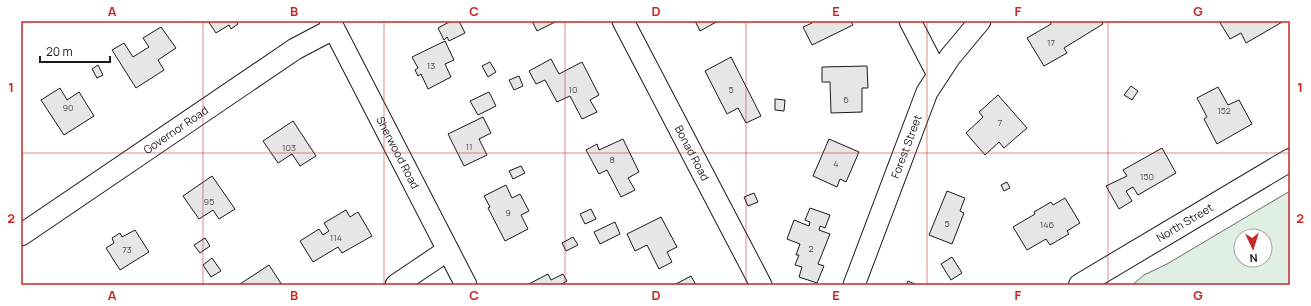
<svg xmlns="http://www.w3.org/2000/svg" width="1311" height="306" font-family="Manrope,sans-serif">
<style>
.green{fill:#e0efe3;stroke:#6a6a6a;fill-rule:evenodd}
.building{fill:#e6e6e6;stroke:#1a1a1a}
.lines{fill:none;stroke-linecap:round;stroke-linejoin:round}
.minor-casing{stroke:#1a1a1a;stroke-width:23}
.tertiary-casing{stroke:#1a1a1a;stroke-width:24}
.minor{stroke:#fff;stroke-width:21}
.tertiary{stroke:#fff;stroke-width:22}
.grid{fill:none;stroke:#c62828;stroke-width:1;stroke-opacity:0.55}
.labels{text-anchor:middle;stroke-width:3;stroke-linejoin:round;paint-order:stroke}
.number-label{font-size:9px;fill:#4d4d4d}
.street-label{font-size:11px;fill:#1a1a1a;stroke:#fff}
.neatline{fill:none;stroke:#c62828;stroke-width:1.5}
.grid-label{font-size:13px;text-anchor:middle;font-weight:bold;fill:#c62828}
</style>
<rect width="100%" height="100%" fill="#fff"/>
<path class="green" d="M1290,191V285H1132L1144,275L1167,264ZM1241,236H1265V260H1241Z"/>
<g class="building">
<path d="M208,21H236L238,24L231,29L229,25L216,33Z"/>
<path d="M451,21H459L465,33L449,41L447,37L444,40L438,28Z"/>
<path d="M532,21H557L537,31Z"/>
<path d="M695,21H718L700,31Z"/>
<path d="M811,21H851L853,25L812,45L803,27L812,23Z"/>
<path d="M1101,21L1103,24L1064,48L1067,53L1044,66L1027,38L1051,24L1050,21Z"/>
<path d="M1219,21H1284L1246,43L1241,33L1230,39Z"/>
<path d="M161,27L176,48L158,60L164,70L136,88L112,50L124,43L133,57L149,47L143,38Z"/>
<path d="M445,41L454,60L445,64L451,77L428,89L421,74L418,76L415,70L418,68L412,57Z"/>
<path d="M731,57L761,116L746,123L738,108L727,114L705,71Z"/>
<path d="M551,59L559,74L582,62L599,95L590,100L597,112L582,119L570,96L557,102L545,80L536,84L529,71Z"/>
<path d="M490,62L496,72L488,77L482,66Z"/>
<path d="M98,65L103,75L97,78L92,69Z"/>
<path d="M867,66L868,88H862V112L831,113L830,82H822V67Z"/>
<path d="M519,76L523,86L514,90L509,80Z"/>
<path d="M1131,86L1138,91L1132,100L1124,95Z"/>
<path d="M1218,87L1228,105L1239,100L1252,124L1217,144L1204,119L1207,117L1197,98Z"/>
<path d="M60,88L67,100L79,92L94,116L64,135L41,100Z"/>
<path d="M489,92L496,106L478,115L470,101Z"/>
<path d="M998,95L1027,128L1004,148L999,142L985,155L966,133L983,117L979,112Z"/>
<path d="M775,99L785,100L784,111L775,110Z"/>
<path d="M483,117L491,133L479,139L487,155L464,166L448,134Z"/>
<path d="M293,121L316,156L300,166L292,154L278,163L263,141Z"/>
<path d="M623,139L639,172L628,178L635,190L621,197L607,170L599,174L586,150L597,144L599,150Z"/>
<path d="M829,139L859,152L846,182L840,179L837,187L813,176Z"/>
<path d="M1162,148L1176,173L1138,195L1133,187L1126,191L1132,201L1119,209L1106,186L1127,176L1123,170Z"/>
<path d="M521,166L525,173L513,179L509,171Z"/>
<path d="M212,176L235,209L219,219L213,210L199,219L183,196Z"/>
<path d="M1007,182L1010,188L1004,191L1001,185Z"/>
<path d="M506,185L512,198L520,194L529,211L521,215L528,229L505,241L488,208L490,207L484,196Z"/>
<path d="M947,191L965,198L960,211L964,213L952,244L929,235Z"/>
<path d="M754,193L758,202L748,206L744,197Z"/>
<path d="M1065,198L1080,223L1067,231L1069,234L1050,245L1046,239L1027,250L1013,227L1035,214L1034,212L1051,202L1053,205Z"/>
<path d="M810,208L830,215L825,228L820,226L819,230L830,234L818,264L824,266L817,283L799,277L802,267L795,265L799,255H796L800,244L787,239L794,220L809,226L810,222L805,220Z"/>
<path d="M591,209L596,219L585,224L580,214Z"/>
<path d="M346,210L350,217L358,212L372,236L342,253L338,247L313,262L300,241L319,229L323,235L329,231L324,223Z"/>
<path d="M661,217L677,247L667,252L672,262L659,269L647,245L635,251L627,234Z"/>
<path d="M615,222L620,234L600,244L594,232Z"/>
<path d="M135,230L149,252L120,270L106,248L114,243L112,238L120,233L122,237Z"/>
<path d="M573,237L578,245L566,251L562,243Z"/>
<path d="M205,238L210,246L200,253L194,245Z"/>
<path d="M952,257L962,273L951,280L941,264Z"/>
<path d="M212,258L221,271L211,277L203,265Z"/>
<path d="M269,265L282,285H241L240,284Z"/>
<path d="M548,274L551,280L563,274L567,281L560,285H527Z"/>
<path d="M691,276L696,285H674Z"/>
<path d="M908,281L917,285H906Z"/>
</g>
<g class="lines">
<defs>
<g id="minor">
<path id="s1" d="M330,21L466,285"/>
<path id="s2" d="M623,21L761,285"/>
<path d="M910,21L938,75"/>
<path id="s3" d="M21,235L295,49L333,29"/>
<path d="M396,285L448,250"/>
<path id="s4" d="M854,285L927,92L950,57L980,21"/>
</g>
<g id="tertiary">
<path id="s5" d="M1080,285L1290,160"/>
</g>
</defs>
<use href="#minor" class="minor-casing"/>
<use href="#tertiary" class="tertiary-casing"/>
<use href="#minor" class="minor"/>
<use href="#tertiary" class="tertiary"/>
</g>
<path class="grid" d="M203,21V285M384,21V285M565,21V285M746,21V285M927,21V285M1108,21V285M21,153H1290"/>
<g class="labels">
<g class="number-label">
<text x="1051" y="46">17</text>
<text x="431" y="69">13</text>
<text x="573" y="93">10</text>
<text x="731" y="93">5</text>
<text x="846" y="103">6</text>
<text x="68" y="111">90</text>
<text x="1224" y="114">152</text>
<text x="1000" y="126">7</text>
<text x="469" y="150">11</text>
<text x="289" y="151">103</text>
<text x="612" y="163">8</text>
<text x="836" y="167">4</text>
<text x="1147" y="180">150</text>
<text x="209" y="205">95</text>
<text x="508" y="216">9</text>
<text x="947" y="227">5</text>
<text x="1047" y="228">146</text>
<text x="336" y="241">114</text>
<text x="811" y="252">2</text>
<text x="127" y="253">73</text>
</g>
<g class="street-label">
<text dy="4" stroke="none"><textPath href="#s3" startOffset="187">Governor Road</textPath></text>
<text dy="4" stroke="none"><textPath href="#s4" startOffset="148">Forest Street</textPath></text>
<text dy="4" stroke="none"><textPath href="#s1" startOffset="148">Sherwood Road</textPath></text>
<text dy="4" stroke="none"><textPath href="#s2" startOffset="149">Bonad Road</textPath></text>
<text dy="4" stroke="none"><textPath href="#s5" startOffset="122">North Street</textPath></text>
</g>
</g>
<rect width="1311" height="306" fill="none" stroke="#ffffff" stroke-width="44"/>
<g transform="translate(1253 248) rotate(176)"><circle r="19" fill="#ffffff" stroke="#a3a3a3"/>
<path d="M0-3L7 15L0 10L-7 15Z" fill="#c62828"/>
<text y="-6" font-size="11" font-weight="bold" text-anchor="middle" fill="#1a1a1a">N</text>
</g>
<path d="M40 56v6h70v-6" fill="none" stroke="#1a1a1a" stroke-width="2"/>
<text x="46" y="56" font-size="12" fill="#1a1a1a" stroke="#ffffff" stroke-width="3" paint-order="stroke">20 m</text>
<rect x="22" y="22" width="1267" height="262" class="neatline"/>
<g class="grid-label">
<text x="112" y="16">A</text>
<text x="294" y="16">B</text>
<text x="474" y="16">C</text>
<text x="656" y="16">D</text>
<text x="836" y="16">E</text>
<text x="1018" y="16">F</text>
<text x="1198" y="16">G</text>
<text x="11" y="92">1</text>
<text x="1300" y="92">1</text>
<text x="11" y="223">2</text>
<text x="1300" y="223">2</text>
<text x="112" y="300">A</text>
<text x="294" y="300">B</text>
<text x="474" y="300">C</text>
<text x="656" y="300">D</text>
<text x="836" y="300">E</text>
<text x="1018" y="300">F</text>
<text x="1198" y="300">G</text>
</g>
</svg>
